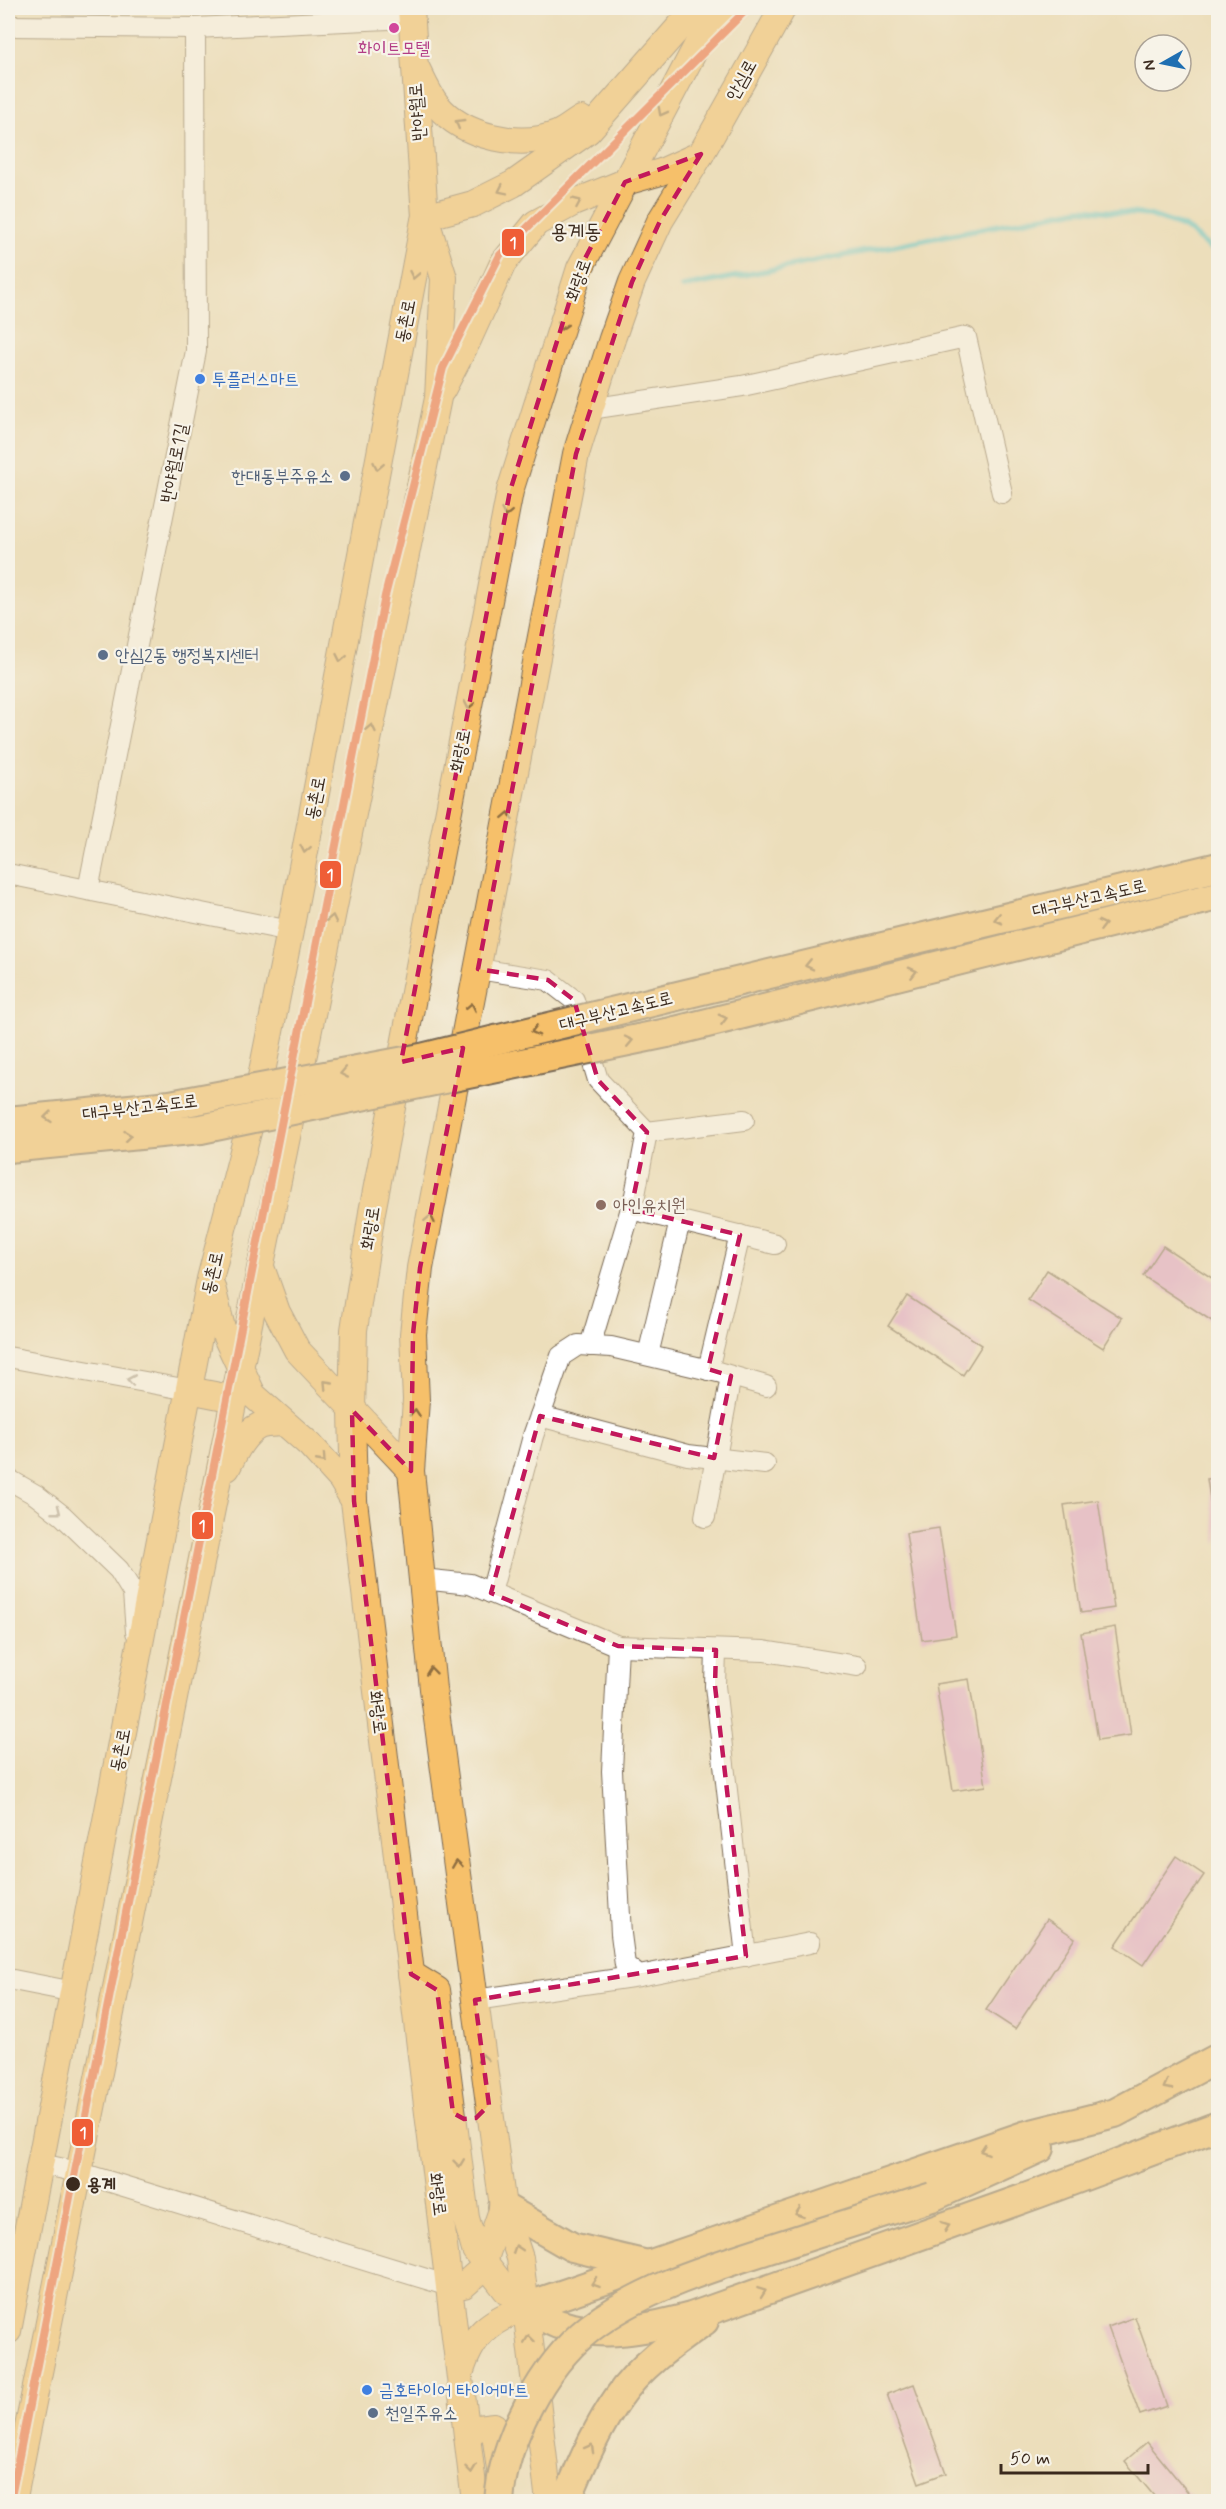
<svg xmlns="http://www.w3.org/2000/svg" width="1226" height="2509" font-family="Mynerve,'Poor Story',sans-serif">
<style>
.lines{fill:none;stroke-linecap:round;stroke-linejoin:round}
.stream{stroke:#57c4ce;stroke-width:6}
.building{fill:#e09fd3}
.minor-casing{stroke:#796955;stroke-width:22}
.major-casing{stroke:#796955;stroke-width:28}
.highway-casing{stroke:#796955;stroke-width:32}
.minor{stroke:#fff;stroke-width:20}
.major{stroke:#f6c06b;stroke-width:26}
.highway{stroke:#f6c06b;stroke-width:28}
.highway-bridge-casing{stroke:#796955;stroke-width:32;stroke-linecap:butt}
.highway-bridge{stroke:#f6c06b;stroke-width:28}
.metro-1-casing{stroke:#f7f3e8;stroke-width:12}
.metro-1{stroke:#ef5e37;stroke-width:8}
.oneway{stroke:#8f6e41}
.oneway2{stroke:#a79f9a}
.marked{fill:none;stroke:#c2185b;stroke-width:4.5;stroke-dasharray:12 8;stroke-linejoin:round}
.hotel-dot{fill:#d1479c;stroke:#f7f3e8;stroke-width:2}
.shop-dot{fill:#3f7fe0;stroke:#f7f3e8;stroke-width:2}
.service-dot{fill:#5c6f8a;stroke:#f7f3e8;stroke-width:2}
.education-dot{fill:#8d6e63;stroke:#f7f3e8;stroke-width:2}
.stop-dot{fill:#3b2a1e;stroke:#f7f3e8;stroke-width:2}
.labels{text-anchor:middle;stroke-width:4.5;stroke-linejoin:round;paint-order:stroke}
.hotel-label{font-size:18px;fill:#b23c85;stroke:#f7f3e8}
.street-label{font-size:18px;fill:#3b2a1e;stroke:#f7f3e8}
.shop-label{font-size:18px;fill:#366cbe;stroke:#f7f3e8;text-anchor:start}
.service-label{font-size:18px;fill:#4e5e75;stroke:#f7f3e8;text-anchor:start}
.education-label{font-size:18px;fill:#785e54;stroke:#f7f3e8;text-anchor:start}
.stop-label{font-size:18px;font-weight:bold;fill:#3b2a1e;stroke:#f7f3e8;text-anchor:start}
.quarter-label{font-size:21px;fill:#3b2a1e;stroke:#f7f3e8}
.line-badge{stroke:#f7f3e8;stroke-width:2}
.badge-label{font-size:16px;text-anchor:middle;font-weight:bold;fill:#fff}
</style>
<rect width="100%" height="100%" fill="#f7f3e8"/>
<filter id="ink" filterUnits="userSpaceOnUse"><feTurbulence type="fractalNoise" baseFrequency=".0167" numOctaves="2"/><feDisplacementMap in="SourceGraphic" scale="12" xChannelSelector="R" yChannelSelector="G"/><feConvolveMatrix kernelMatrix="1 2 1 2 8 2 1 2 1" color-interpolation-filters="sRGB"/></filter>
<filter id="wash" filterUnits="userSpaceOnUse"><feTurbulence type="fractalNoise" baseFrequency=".008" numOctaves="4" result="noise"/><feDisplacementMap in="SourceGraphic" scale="24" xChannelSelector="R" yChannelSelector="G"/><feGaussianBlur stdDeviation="1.35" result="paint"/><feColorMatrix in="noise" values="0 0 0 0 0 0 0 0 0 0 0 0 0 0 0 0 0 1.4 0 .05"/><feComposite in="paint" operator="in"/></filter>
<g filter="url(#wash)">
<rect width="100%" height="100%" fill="#ecdebb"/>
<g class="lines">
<path class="stream" d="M683,287L1081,209L1149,215L1186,228L1218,255"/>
</g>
<g id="blocks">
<g class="building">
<path d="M1163,1246L1218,1282V1325L1143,1276Z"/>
<path d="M1047,1270L1122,1318L1103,1348L1028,1300Z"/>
<path d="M907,1296L982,1345L963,1375L888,1326Z"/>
<path d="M1218,1478V1544H1217L1207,1479Z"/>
<path d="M1098,1500L1114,1608L1081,1613L1064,1505Z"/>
<path d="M939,1528L956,1635L922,1640L906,1533Z"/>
<path d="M1115,1627L1131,1735L1098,1740L1081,1633Z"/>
<path d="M969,1679L986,1786L953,1791L936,1684Z"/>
<path d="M1176,1856L1204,1875L1143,1965L1115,1946Z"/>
<path d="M1047,1919L1075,1938L1015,2029L986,2010Z"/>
<path d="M1135,2317L1167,2406L1140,2415L1108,2327Z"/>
<path d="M914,2384L946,2473L919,2483L887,2394Z"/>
<path d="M1147,2442L1196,2502H1159L1125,2461Z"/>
</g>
</g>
</g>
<g filter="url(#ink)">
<use href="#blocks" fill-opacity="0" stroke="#796955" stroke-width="1.5"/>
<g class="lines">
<defs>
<g id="minor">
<path d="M8,26L195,28L411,18"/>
<path d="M590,409L742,386L966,337L1002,493"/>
<path d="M8,874L290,931"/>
<path d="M88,890L196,351L195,28"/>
<path d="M478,969L548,980L574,1000L598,1080L647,1132L635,1195L590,1346"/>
<path d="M647,1132L744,1120"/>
<path d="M631,1209L775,1244"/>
<path d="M648,1355L680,1221"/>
<path d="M8,1357L189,1390"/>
<path d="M708,1370L740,1235"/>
<path d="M540,1416L688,1455L765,1464"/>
<path d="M8,1479L36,1495L63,1516L119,1570L133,1593L136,1632"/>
<path d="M705,1517L731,1376"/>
<path d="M422,1579L470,1584L618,1646L764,1651L857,1666"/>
<path d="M491,1593L533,1436L561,1356L578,1345L611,1347L718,1372L766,1386"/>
<path d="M618,1646L612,1771L621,1934L625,1965L639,1976L810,1943"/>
<path d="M716,1650L715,1686L746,1956"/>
<path d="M8,1979L74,1992"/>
<path d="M475,2000L639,1976"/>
<path d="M41,2164L78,2172L449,2286"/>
</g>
<g id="major">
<path d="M417,69C423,81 429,95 437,105C463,137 520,149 557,134C565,131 573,124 581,119"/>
<path d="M425,217L473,204L513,184L588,131L696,8"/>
<path d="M442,390L468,340L503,263L536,223L573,203L625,182L661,172L701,154"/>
<path d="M261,1267L277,1312L297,1350L411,1471"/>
<path d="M212,1287L222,1328L253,1395L310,1445L341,1479L354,1501"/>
<path d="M189,1390L235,1399"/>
<path d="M227,1468C234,1454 244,1433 259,1426C266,1423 277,1424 284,1423"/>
<path d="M411,1974L437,1990L466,2218L475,2250L506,2290L526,2307"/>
<path d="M449,2286L464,2285L481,2270L503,2207"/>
<path d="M8,2331L210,1279L257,1097L290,931L424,220"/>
<path d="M460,2374C472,2334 488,2322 526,2307"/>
<path d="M467,2436L477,2428L494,2426L501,2477"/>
<path d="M13,2502L261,1264L438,398L444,278L425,217L411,8"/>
<path d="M475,2502L354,1501L352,1410L354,1330L372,1212L510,491L580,268L702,36L723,8"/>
<path d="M549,2502L520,2258L503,2207L433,1689L411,1471L416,1400L413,1334L420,1268L576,454L612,339L632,282L660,221L701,154L783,8"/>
</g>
<g id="highway">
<path d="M673,997L1218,867"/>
<path d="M667,1033L1218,896"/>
<path d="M932,2197L1040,2148"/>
<path d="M503,2207L572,2247L648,2265"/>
<path d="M526,2307L1027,2135L1115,2113L1218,2058"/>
<path d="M526,2307C536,2312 547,2320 558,2324C604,2339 646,2329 691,2317L1039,2193L1218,2126"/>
<path d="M566,2502C580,2466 596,2429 618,2398C640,2366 673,2343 704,2321"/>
</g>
</defs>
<use href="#minor" class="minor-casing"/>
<use href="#major" class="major-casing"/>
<use href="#highway" class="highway-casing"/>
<use href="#minor" class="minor"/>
<use href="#major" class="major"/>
<use href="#highway" class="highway"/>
<defs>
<g id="highway-bridge">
<path d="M8,1121L170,1105L421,1058L673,997"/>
<path d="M8,1148L201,1129L667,1033"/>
<path d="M499,2502C503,2441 542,2366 590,2328C642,2288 710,2268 772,2248C826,2231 879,2214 932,2197"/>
</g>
</defs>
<use href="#highway-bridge" class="highway-bridge-casing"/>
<use href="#highway-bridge" class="highway-bridge"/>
<defs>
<path id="metro-1" d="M10,2502L385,596L443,368L500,255L748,8"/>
</defs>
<use href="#metro-1" class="metro-1-casing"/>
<use href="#metro-1" class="metro-1"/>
</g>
<defs><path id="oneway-chevron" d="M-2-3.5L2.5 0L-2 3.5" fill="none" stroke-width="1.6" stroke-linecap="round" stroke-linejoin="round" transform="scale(1.5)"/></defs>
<g class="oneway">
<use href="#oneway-chevron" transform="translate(662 112) rotate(118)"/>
<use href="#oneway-chevron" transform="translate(459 123) rotate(-149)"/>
<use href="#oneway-chevron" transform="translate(502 190) rotate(154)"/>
<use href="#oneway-chevron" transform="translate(577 202) rotate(-24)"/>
<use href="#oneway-chevron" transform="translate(414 275) rotate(101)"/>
<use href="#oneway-chevron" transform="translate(562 326) rotate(107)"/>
<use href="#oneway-chevron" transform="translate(378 466) rotate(101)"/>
<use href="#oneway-chevron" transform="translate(506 513) rotate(101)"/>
<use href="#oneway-chevron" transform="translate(341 658) rotate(101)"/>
<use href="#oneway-chevron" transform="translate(469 705) rotate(101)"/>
<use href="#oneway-chevron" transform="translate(371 728) rotate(-78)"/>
<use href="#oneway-chevron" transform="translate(508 816) rotate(-79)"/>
<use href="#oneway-chevron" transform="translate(305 849) rotate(101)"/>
<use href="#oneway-chevron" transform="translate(332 919) rotate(-78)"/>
<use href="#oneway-chevron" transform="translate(998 919) rotate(167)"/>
<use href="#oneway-chevron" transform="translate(1102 925) rotate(-14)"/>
<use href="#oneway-chevron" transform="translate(809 965) rotate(167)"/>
<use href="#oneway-chevron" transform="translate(913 972) rotate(-14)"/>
<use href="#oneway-chevron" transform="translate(471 1007) rotate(-79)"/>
<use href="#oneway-chevron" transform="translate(723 1019) rotate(-14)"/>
<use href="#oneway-chevron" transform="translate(535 1031) rotate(166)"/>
<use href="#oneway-chevron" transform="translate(629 1041) rotate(-12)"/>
<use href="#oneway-chevron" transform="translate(344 1073) rotate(169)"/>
<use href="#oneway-chevron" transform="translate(48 1117) rotate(174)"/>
<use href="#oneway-chevron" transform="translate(128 1136) rotate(-6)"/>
<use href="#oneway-chevron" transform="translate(430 1219) rotate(-79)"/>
<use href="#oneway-chevron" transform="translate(327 1384) rotate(-134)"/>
<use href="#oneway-chevron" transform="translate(415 1413) rotate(-86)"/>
<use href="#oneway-chevron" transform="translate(322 1459) rotate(48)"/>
<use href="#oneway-chevron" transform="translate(431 1671) rotate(-96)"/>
<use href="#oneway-chevron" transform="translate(457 1864) rotate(-98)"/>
<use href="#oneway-chevron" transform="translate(483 2058) rotate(-98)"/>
<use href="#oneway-chevron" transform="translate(1167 2086) rotate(152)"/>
<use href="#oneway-chevron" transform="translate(984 2150) rotate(161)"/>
<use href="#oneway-chevron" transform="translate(459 2163) rotate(83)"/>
<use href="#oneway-chevron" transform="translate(799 2213) rotate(161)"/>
<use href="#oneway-chevron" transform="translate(946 2226) rotate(-20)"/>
<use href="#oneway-chevron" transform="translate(517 2249) rotate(-108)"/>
<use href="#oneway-chevron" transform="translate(595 2283) rotate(161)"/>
<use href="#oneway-chevron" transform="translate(762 2292) rotate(-20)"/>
<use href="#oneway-chevron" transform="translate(529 2339) rotate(-97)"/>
<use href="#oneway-chevron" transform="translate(590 2448) rotate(-61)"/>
<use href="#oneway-chevron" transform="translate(471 2469) rotate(83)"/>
</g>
<g class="oneway2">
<use href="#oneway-chevron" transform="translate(131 1380) rotate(-170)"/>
<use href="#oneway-chevron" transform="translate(57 1511) rotate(38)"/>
</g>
</g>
<path d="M0 0H1226V2509H0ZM701,154L660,221L632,282L576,454L478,969L548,980L574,1000L598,1080L647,1132L631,1209L740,1235L708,1369L731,1376L714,1458L540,1416L491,1593L618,1646L716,1650L715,1686L746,1956L475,2000L489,2105L476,2118L464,2119L453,2113L437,1990L411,1974L354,1501L352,1410L411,1471L413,1334L420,1268L463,1048L401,1062L510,491L580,268L625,182Z" fill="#ecdebb" fill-opacity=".55" fill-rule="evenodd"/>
<path class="marked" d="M701,154L660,221L632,282L576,454L478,969L548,980L574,1000L598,1080L647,1132L631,1209L740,1235L708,1369L731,1376L714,1458L540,1416L491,1593L618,1646L716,1650L715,1686L746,1956L475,2000L489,2105L476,2118L464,2119L453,2113L437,1990L411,1974L354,1501L352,1410L411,1471L413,1334L420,1268L463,1048L401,1062L510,491L580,268L625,182Z"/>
<circle class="hotel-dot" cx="394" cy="28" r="6"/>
<g class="shop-dot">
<circle cx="200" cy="379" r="6"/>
<circle cx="367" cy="2390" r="6"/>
</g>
<g class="service-dot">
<circle cx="345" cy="476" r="6"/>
<circle cx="103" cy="655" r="6"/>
<circle cx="373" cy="2413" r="6"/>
</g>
<circle class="education-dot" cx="601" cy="1205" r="6"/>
<circle class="stop-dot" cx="73" cy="2184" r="8"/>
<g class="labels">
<g class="hotel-label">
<text x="394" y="54">화이트모텔</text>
</g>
<g class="street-label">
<text transform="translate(741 80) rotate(-61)" y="6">안심로</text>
<text transform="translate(417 112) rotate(-94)" y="6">반야월로</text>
<text transform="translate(578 280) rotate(-70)" y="6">화랑로</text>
<text transform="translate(405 321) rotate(-79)" y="6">동촌로</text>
<text transform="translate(174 463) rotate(-79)" y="6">반야월로1길</text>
<text transform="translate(460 751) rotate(-79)" y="6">화랑로</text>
<text transform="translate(315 798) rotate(-79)" y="6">동촌로</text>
<text transform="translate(1089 898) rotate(-13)" y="6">대구부산고속도로</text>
<text transform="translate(616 1011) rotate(-14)" y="6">대구부산고속도로</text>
<text transform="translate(140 1107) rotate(-7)" y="6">대구부산고속도로</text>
<text transform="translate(370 1228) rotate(-81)" y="6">화랑로</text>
<text transform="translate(212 1273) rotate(-77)" y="6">동촌로</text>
<text transform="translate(378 1712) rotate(83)" y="6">화랑로</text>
<text transform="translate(120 1750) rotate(-79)" y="6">동촌로</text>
<text transform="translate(438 2194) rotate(83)" y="6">화랑로</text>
</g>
<g class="shop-label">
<text x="212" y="385">투플러스마트</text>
<text x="379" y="2396">금호타이어 타이어마트</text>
</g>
<g class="service-label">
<text x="333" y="482" text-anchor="end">한대동부주유소</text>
<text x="115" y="661">안심2동 행정복지센터</text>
<text x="385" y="2419">천일주유소</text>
</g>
<g class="education-label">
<text x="613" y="1211">아인유치원</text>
</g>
<g class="stop-label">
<text x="87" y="2190">용계</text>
</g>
<g class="quarter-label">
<text x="576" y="238">용계동</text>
</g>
</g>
<g class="line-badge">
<rect x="501" y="228" width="24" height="29" rx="6" fill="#ef5e37"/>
<rect x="319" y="860" width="23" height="29" rx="6" fill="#ef5e37"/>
<rect x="191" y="1511" width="23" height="29" rx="6" fill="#ef5e37"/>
<rect x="71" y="2118" width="23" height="29" rx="6" fill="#ef5e37"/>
</g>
<g class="badge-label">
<text x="513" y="248">1</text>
<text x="330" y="880">1</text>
<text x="202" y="1531">1</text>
<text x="83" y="2138">1</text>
</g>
<rect width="1226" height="2509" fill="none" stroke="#f7f3e8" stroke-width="30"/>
<g transform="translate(1163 63) rotate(261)"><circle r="28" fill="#f7f3e8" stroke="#aca397" stroke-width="1.5"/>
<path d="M0-4.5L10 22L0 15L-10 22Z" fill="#1f6fb2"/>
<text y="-9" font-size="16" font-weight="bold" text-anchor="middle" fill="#3b2a1e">N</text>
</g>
<path d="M1001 2464v9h147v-9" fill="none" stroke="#3b2a1e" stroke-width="3"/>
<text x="1010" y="2464" font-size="18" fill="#3b2a1e" stroke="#f7f3e8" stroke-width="4.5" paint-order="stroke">50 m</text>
</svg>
